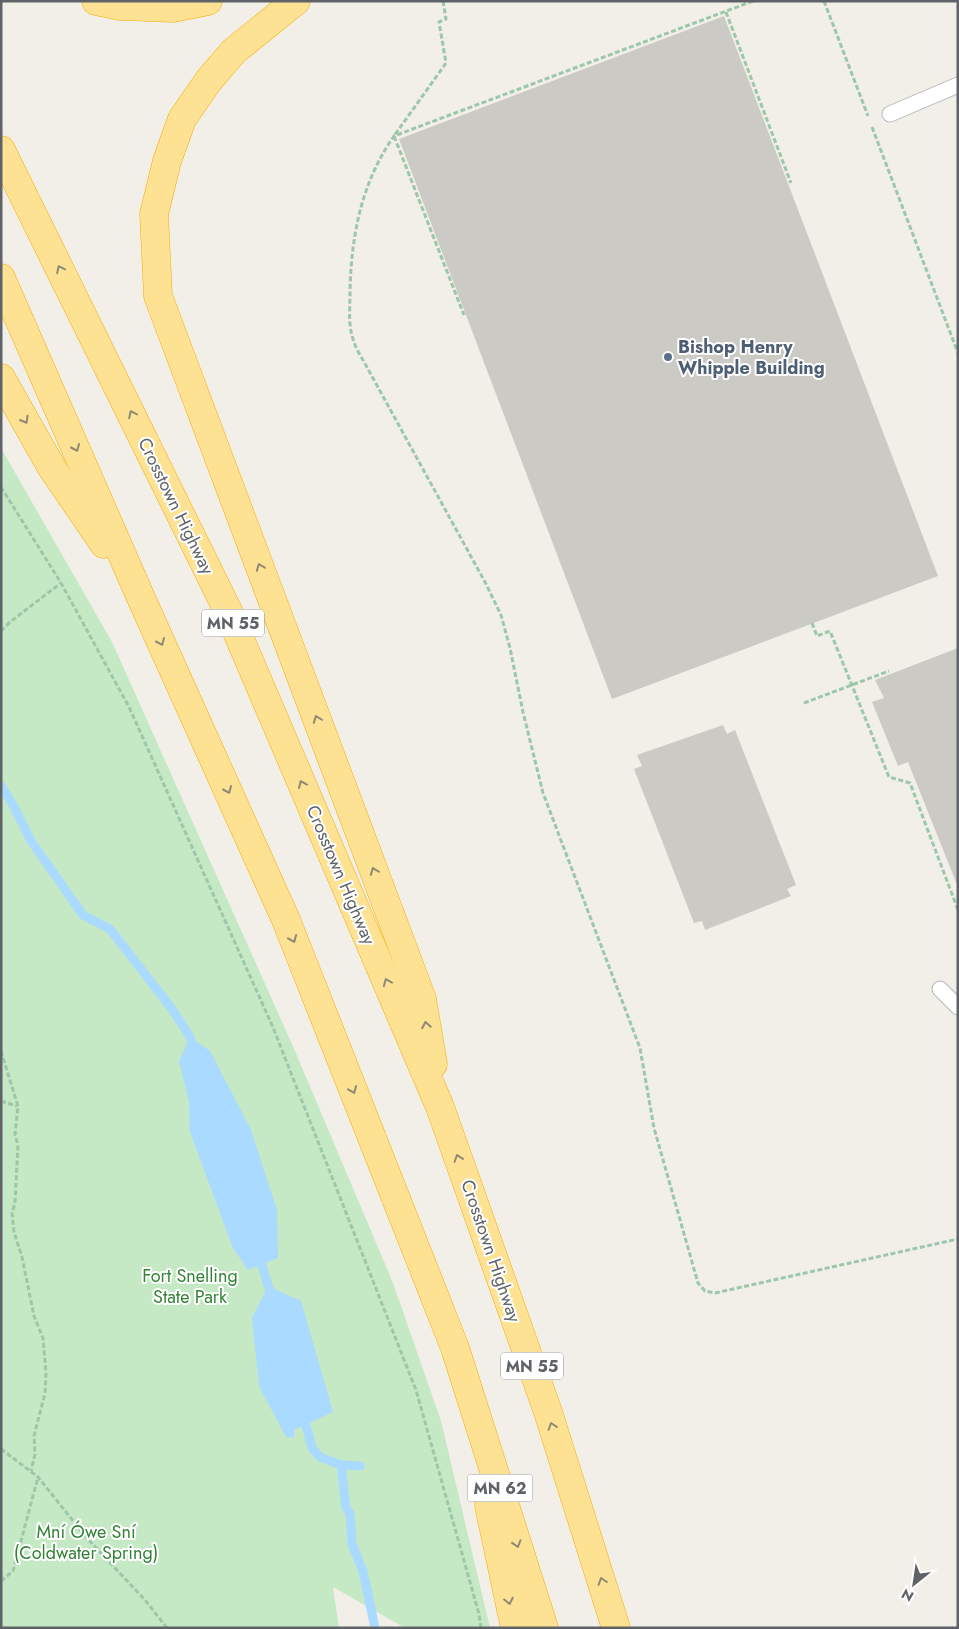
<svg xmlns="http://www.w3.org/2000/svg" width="959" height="1629" font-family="Jost,sans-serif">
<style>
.green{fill:#c5e8c5}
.water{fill:#aadaff}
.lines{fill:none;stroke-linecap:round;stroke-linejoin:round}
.stream{stroke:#aadaff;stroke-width:9}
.building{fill:#cccac5}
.service-casing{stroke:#b5b8bc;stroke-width:17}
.motorway-casing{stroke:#f9ab00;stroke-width:29}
.path{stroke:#9cc7a9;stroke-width:3;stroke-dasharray:5 2.5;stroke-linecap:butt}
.service{stroke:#fff;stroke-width:15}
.motorway{stroke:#fde293;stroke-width:28}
.oneway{stroke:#8e8975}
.service-dot{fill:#5c6f8a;stroke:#fff;stroke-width:2}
.labels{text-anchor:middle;stroke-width:4;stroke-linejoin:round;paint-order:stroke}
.shield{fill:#fff;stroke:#8f9295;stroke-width:1}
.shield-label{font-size:16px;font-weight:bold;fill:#5f6368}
.service-label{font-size:18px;font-weight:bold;fill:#4e5e75;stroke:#fff;text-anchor:start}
.street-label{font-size:18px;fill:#5f6368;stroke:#fff}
.park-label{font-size:18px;fill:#348238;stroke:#fff}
</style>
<rect width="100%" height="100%" fill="#f1efe8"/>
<path class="green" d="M1,448L112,642L295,1051L393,1283L441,1421L490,1628H405L333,1587L339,1628H1Z"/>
<g class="water">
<path d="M190,1037L210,1051L251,1130L277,1210L278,1258L248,1270L233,1248L190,1132L189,1102L179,1061Z"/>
<path d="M268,1286L301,1301L333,1412L294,1430V1438L286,1437L259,1386L252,1318Z"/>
</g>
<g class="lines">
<g class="stream">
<path d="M1,786L13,805L31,841L83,915L110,929L172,1009L190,1037L193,1047"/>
<path d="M258,1253L272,1298"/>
<path d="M303,1414L312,1448L320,1457L341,1465L346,1508L350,1513L352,1544L363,1571L375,1628"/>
<path d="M341,1465L360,1466"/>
</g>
</g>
<g class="building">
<path d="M724,16L938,576L612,699L399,139Z"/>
<path d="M958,648V887L908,762L898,766L872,702L884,698L875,680Z"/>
<path d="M723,725L727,734L735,730L796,885L787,889L791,896L705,930L702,921L694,923L634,769L642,766L637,755Z"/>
</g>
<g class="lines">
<defs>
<g id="service">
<path d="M890,114L958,85"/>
<path d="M940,989L958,1007"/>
</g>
<g id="motorway">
<path d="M96,1L120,6L173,8L208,1"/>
<path d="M296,1L234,51L209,80L182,119L167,161L154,214L158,296L422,999L433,1064"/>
<path d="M1,150L228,611L440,1107L548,1412L616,1628"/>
<path d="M1,278L141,598L286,920L455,1348L544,1628"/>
<path d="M1,378L52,468L104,544"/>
<path d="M489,1506L515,1628"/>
</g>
</defs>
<use href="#service" class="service-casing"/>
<use href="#motorway" class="motorway-casing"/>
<g class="path">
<path d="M443,1L446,19L439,22L446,63L394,136L464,315"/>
<path d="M753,1L394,136C361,183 351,237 350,293C350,308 348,324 353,339C355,346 359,354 363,360L485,582L501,615L510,648L523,712L543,793L640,1048L654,1128L698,1283L705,1291L715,1293L958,1239"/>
<path d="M824,1L868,116"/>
<path d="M726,12L791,183"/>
<path d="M872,127L958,353"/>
<path d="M1,487L61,583L129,707L272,1025L416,1390L479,1614L481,1628"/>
<path d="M812,623L817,636L830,631L889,777L910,783L958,910"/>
<path d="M1,631L10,622L61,583"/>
<path d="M804,703L889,671"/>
<path d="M1,1051L18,1106L15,1135L18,1145L15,1203L12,1213L14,1232L22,1257L34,1316L43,1338L46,1373L45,1393L34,1436L35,1454L31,1471"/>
<path d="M1,1101L17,1106"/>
<path d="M1,1449L38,1477L86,1537L145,1600L167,1628"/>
<path d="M1,1581L13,1571L38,1477"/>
</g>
<use href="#service" class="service"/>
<use href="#motorway" class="motorway"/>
</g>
<defs><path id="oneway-chevron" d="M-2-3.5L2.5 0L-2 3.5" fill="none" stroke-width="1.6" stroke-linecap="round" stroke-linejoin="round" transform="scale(1.25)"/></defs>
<g class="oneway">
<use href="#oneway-chevron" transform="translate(60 269) rotate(-116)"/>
<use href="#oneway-chevron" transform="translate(132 414) rotate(-116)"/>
<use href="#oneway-chevron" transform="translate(25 420) rotate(60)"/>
<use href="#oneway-chevron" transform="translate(76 448) rotate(66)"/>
<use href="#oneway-chevron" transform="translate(260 567) rotate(-111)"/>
<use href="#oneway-chevron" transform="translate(161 642) rotate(66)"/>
<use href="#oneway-chevron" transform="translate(317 719) rotate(-111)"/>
<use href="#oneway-chevron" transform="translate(302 784) rotate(-113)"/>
<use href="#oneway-chevron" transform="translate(228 790) rotate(66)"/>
<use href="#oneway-chevron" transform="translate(374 871) rotate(-111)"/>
<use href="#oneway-chevron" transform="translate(293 939) rotate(68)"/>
<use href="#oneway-chevron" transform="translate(387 982) rotate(-113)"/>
<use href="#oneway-chevron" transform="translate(426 1025) rotate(-100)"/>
<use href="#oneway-chevron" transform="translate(353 1090) rotate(68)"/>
<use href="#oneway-chevron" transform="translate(458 1158) rotate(-109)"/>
<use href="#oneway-chevron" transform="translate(552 1426) rotate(-108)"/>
<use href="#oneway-chevron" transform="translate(517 1544) rotate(73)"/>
<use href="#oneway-chevron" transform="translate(602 1581) rotate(-108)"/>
<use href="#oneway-chevron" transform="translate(509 1601) rotate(78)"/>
</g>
<circle class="service-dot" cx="668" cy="357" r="5"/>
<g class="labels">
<g class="shield">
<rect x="202" y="609.5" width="62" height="27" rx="4"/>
<rect x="501" y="1352.5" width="62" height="27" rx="4"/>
<rect x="467.5" y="1474.5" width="65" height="27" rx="4"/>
</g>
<g class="shield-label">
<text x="233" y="629">MN 55</text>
<text x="532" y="1372">MN 55</text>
<text x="500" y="1494">MN 62</text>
</g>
<g class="service-label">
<text x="678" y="353">Bishop Henry<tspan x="678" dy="21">Whipple Building</tspan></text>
</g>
<g class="street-label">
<text transform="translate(176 506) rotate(64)" y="6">Crosstown Highway</text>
<text transform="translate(341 875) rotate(67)" y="6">Crosstown Highway</text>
<text transform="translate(491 1251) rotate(71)" y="6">Crosstown Highway</text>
</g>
<g class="park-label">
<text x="190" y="1282">Fort Snelling<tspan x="190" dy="21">State Park</tspan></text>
<text x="86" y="1538">Mní Ówe Sní<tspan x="86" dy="21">(Coldwater Spring)</tspan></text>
</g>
</g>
<rect width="959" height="1629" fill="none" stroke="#5f6368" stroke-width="5"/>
<g transform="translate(914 1584) rotate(210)" stroke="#ffffff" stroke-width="4" paint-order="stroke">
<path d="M0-4L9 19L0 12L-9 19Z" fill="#5f6368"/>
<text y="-8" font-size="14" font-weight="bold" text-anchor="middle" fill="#5f6368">N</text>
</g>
</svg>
